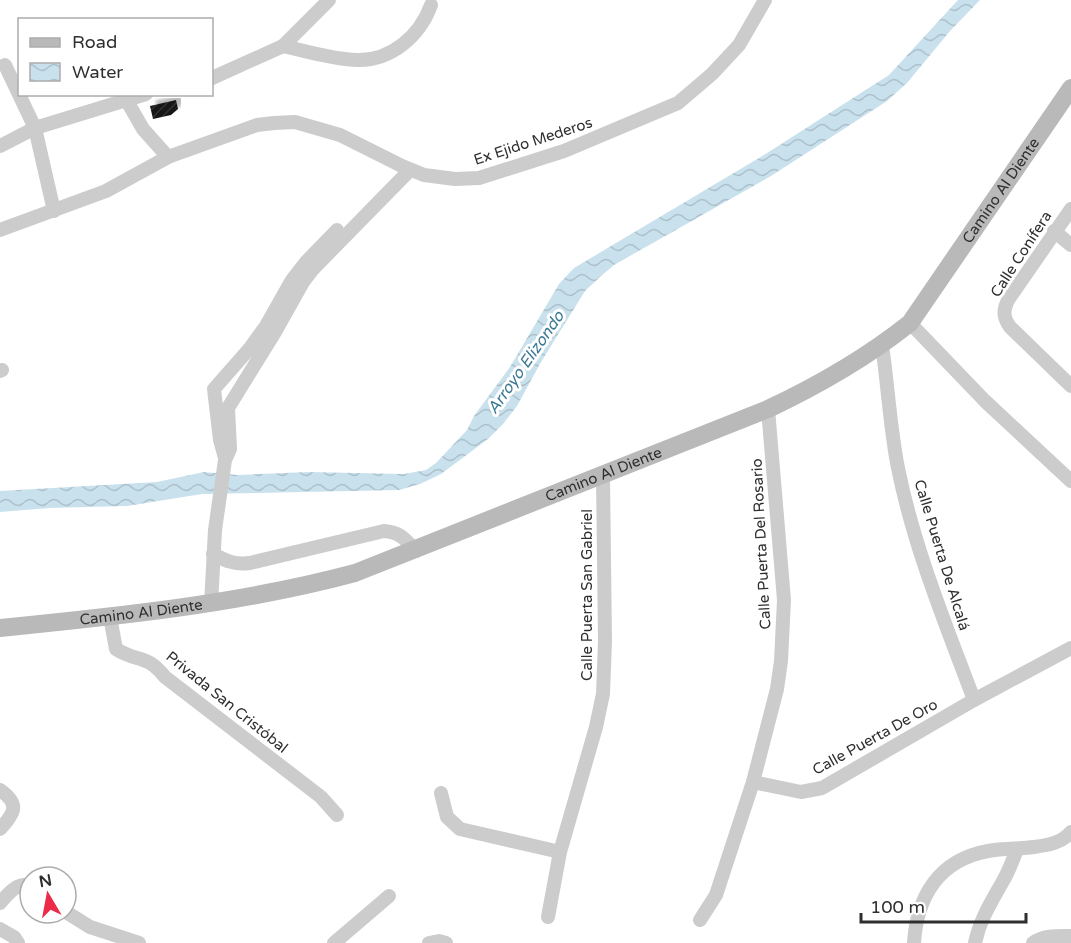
<svg xmlns="http://www.w3.org/2000/svg" width="1071" height="943" font-family="'Varela Round',sans-serif">
<style>
.water{fill:url(#water-waves)}
.building{fill:url(#building-hatch);filter:url(#shadow)}
.lines{fill:none;stroke-linecap:round;stroke-linejoin:round}
.street{stroke:#ccc;stroke-width:14}
.secondary{stroke:#b9b9b9;stroke-width:18}
.labels{text-anchor:middle;stroke-width:6;stroke-linejoin:round;paint-order:stroke}
.street-label{font-size:15px;fill:#2f2f2f;stroke:#fff}
.water-label{font-size:16px;font-style:italic;fill:#397894;stroke:#fff}
</style>
<defs>
<pattern id="water-waves" width="16" height="10" patternUnits="userSpaceOnUse" patternTransform="scale(1.5)"><rect width="16" height="10" fill="#c8e1ed"/><path d="M0 5q4-4 8 0t8 0" fill="none" stroke="#acc1cc"/></pattern>
<pattern id="building-hatch" width="6" height="6" patternUnits="userSpaceOnUse" patternTransform="scale(1.5)"><rect width="6" height="6" fill="#161616"/><path d="M-1 1l2-2M0 6l6-6M5 7l2-2" fill="none" stroke="#303030"/></pattern>
<filter id="shadow"><feDropShadow dx="5.5" dy="-5.5" stdDeviation="1.5" flood-color="#0004"/></filter>
</defs>
<rect width="100%" height="100%" fill="#fff"/>
<path class="water" d="M958,0H980L950,31L907,83L887,101L771,176L614,265L601,276L585,291L541,362L517,406L503,424L488,439L441,474L420,484L399,490L202,494L127,506L49,508L0,512V491L157,482L204,472L238,475L308,472L404,474L426,470L436,463L467,430L474,416L510,367L559,284L574,268L764,155L889,75Z"/>
<path class="building" d="M176,100L178,109L171,115L153,119L150,106Z"/>
<g class="lines">
<g class="street">
<path d="M283,46C305,51 335,60 357,60C391,61 420,36 431,5"/>
<path d="M5,65L35,128L54,211"/>
<path d="M212,78L283,46L329,0"/>
<path d="M123,94L143,129L168,157"/>
<path d="M0,146L35,128L146,94"/>
<path d="M1071,209L1008,300C1003,311 1003,317 1010,327L1071,386"/>
<path d="M0,230L106,191L168,157L257,125L274,123L295,122L340,135L402,166L424,175L455,179L479,178L564,151L678,103L712,74L739,45L765,0"/>
<path d="M1054,231L1071,245"/>
<path d="M910,323L985,401L1071,481"/>
<path d="M882,345C888,386 890,428 898,468C914,548 946,625 974,700"/>
<path d="M0,371L2,370"/>
<path d="M225,458L220,440L214,389L250,348L266,326L292,280L306,262L337,230"/>
<path d="M213,554C226,561 235,565 250,563L384,531C400,532 405,539 416,551"/>
<path d="M211,604L215,530L225,460L230,449L228,408L275,332L303,282L313,269L410,170"/>
<path d="M110,617L116,649C138,663 146,653 165,677L321,797L337,815"/>
<path d="M753,782L801,792L822,788L974,700L1071,648"/>
<path d="M0,790C20,804 15,813 0,829"/>
<path d="M441,793L447,817L460,829L560,852"/>
<path d="M0,903C9,893 16,883 30,885"/>
<path d="M66,912L90,927L139,943"/>
<path d="M548,917L560,852L596,727L603,694L605,641L603,475"/>
<path d="M700,920L716,895L753,782L777,689L781,661L784,600L768,409"/>
<path d="M0,929L14,937L18,943"/>
<path d="M334,943L389,896"/>
<path d="M429,943L439,941L446,943"/>
<path d="M914,943C917,896 939,860 988,851C1003,848 1019,849 1034,847C1048,845 1062,843 1071,832"/>
<path d="M975,943C980,919 992,901 1003,881C1009,871 1013,860 1017,849"/>
<path d="M1033,943C1044,935 1058,936 1071,936"/>
</g>
<path class="secondary" id="s1" d="M0,628C120,616 239,604 355,573L768,409C819,385 866,358 910,323L1071,88"/>
</g>
<g class="labels">
<g class="street-label">
<text transform="translate(533 141) rotate(-18)" y="5">Ex Ejido Mederos</text>
<text dy="5" stroke="none"><textPath href="#s1" startOffset="1131">Camino Al Diente</textPath></text>
<text transform="translate(1021 254) rotate(-57)" y="5">Calle Conífera</text>
<text dy="5" stroke="none"><textPath href="#s1" startOffset="627">Camino Al Diente</textPath></text>
<text transform="translate(761 544) rotate(-93)" y="5">Calle Puerta Del Rosario</text>
<text transform="translate(942 555) rotate(73)" y="5">Calle Puerta De Alcalá</text>
<text transform="translate(587 595) rotate(-90)" y="5">Calle Puerta San Gabriel</text>
<text dy="5" stroke="none"><textPath href="#s1" startOffset="142">Camino Al Diente</textPath></text>
<text transform="translate(227 702) rotate(39)" y="5">Privada San Cristóbal</text>
<text transform="translate(875 737) rotate(-29)" y="5">Calle Puerta De Oro</text>
</g>
<g class="water-label">
<text transform="translate(525 362) rotate(-55)" y="6">Arroyo Elizondo</text>
</g>
</g>
<rect x="18" y="18" width="195" height="78" fill="#ffffff" stroke="#acacac" stroke-width="1.5"/>
<rect x="30" y="38" width="30" height="9" fill="#b9b9b9" stroke="#acacac" stroke-width="1.5"/>
<text x="72" y="48" font-size="18" fill="#2f2f2f">Road</text>
<rect x="30" y="63" width="30" height="18" fill="url(#water-waves)" stroke="#acacac" stroke-width="1.5"/>
<text x="72" y="78" font-size="18" fill="#2f2f2f">Water</text>
<g transform="translate(48 895) rotate(350)"><circle r="28" fill="#ffffff" stroke="#acacac" stroke-width="1.5"/>
<path d="M0-4.5L10 22L0 15L-10 22Z" fill="#ec2b48"/>
<text y="-9" font-size="16" font-weight="bold" text-anchor="middle" fill="#2f2f2f">N</text>
</g>
<path d="M861 913v9h165v-9" fill="none" stroke="#2f2f2f" stroke-width="3"/>
<text x="870" y="913" font-size="18" fill="#2f2f2f" stroke="#ffffff" stroke-width="4.5" paint-order="stroke">100 m</text>
</svg>
